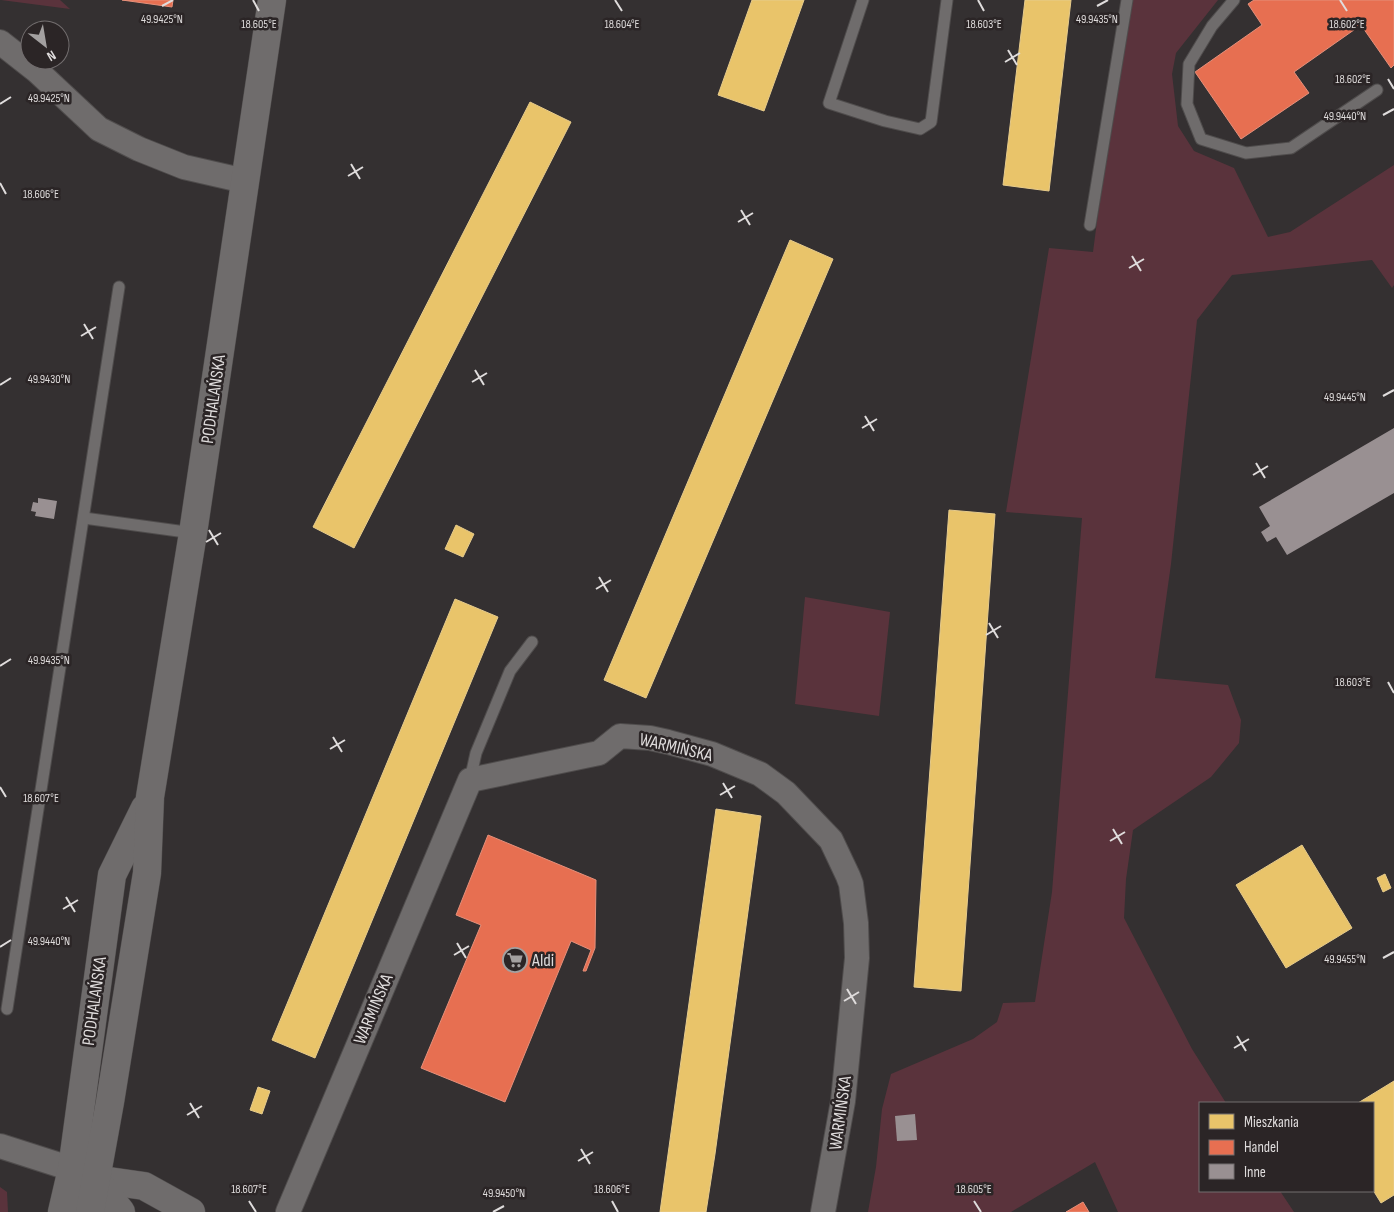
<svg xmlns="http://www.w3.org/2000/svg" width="1394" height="1212" font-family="'Sofia Sans Condensed',sans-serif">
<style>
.green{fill:#5a333c}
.homes{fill:#e9c46a;stroke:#e6cb8c}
.shops{fill:#e76f51;stroke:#e5907b}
.building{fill:#999092}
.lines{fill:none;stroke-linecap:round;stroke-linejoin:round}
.lane-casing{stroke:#4f4c4c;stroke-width:13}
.street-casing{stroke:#4f4c4c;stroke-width:26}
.secondary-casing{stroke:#4f4c4c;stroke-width:29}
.lane{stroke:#6f6c6c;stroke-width:11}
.street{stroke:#6f6c6c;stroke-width:24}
.secondary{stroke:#6f6c6c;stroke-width:28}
.ticks{fill:none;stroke:#dfdcdc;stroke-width:2}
.labels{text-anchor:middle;stroke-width:5;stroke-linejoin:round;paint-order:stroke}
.street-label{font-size:18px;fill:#dfdcdc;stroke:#2b2526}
.poi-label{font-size:18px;fill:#dfdcdc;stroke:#2b2526;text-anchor:start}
.ticks-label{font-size:12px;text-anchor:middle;fill:#dfdcdc;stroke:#2b2526;stroke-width:5;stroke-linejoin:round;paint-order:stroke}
</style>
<rect width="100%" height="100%" fill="#343031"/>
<g class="green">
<path d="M1,0H60L70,9Z"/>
<path d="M1126,0H1218L1176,53L1172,74L1178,126L1194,151L1234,168L1268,237L1290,232L1394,165V285L1392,288L1372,260L1232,275L1197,320L1171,564L1155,678L1228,685L1241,720L1239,743L1211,777L1133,830L1126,879L1124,918L1192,1049L1226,1103H1200V1191H1280L1294,1212H1118L1095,1162L1011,1212H868L876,1167L882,1109L891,1074L973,1039L997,1022L1003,1003L1035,1002L1052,892L1082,518L1006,512L1049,248L1093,252Z"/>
<path d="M805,597L890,612L879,716L795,704Z"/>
<path d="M0,1187L7,1192L8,1212H0Z"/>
</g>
<g class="homes">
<path d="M752,0H804L764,111L718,95Z"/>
<path d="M1025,0H1071L1049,191L1003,185Z"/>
<path d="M530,102L571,122L354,548L313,527Z"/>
<path d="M790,240L833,259L646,698L604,680Z"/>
<path d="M949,510L995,514L961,991L914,987Z"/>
<path d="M456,525L474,534L463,557L445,549Z"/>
<path d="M455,599L498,617L315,1058L272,1040Z"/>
<path d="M716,809L761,816L715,1154L706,1212H660Z"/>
<path d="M1302,845L1352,928L1286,968L1236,885Z"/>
<path d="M1385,874L1391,888L1383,892L1377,878Z"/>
<path d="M1394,1081V1195L1381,1203L1373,1190V1103H1358Z"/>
<path d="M258,1087L270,1091L262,1114L250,1110Z"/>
</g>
<g class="shops">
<path d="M122,0H173L172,7Z"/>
<path d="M1254,0H1394V65L1391,68L1361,25L1294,72L1309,93L1241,139L1195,72L1262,25L1248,4Z"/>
<path d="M488,835L596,880L595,948L586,971H583L591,950L571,941L505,1102L421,1068L481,925L456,915Z"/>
<path d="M1083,1202L1089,1212H1066Z"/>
</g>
<g class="building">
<path d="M1394,428V493L1287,555L1276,537L1267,542L1261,532L1270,526L1259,507Z"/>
<path d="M38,498L57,501L54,519L35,516L36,512L31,511L33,502L38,503Z"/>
<path d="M915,1114L917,1140L897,1141L895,1116Z"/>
</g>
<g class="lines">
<defs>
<g id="lane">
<path d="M863,0L829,103L885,121L920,129L931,122L947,0"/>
<path d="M1234,0L1212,26L1189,64L1187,104L1201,139L1246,153L1291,148L1377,90"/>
<path d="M1090,225L1127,0"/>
<path d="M84,518L193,533"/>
<path d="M470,780L476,753L510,671L532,642"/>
<path d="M7,1009L119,287"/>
</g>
<g id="street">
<path d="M0,42L37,71L99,129L139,149L184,167L245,181"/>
<path d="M0,1146L72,1169"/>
<path d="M288,1212L470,780L599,753L620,736L650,738L668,742L712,754L760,774L786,793L831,840L848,876L851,884L856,923L857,958L843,1101L823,1212"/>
</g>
<g id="secondary">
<path d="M80,1172L95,1179L144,1186L191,1212"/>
<path d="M95,1179L121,1212"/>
<path d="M62,1212L72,1169L112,875L145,808"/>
<path d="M90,1212L110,1102L147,873L150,797L193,533L272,0"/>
</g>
</defs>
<use href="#lane" class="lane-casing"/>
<use href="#street" class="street-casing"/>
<use href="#secondary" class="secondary-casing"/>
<use href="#lane" class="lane"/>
<use href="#street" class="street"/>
<use href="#secondary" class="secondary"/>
</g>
<path class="ticks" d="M253,0L259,11M615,0L622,11M978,0L984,11M1340,0L1347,11M162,6L173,0M1097,6L1108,0M1008,50L1017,65M1005,62L1020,53M1388,79L1394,89M0,104L11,97M1383,115L1394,109M351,164L360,179M348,176L363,167M0,183L6,194M741,210L750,225M738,222L753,213M1132,256L1141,271M1129,268L1144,259M84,324L93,339M81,336L96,327M475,370L484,385M472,382L487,373M0,385L11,378M1383,396L1394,390M865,416L874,431M862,428L877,419M1256,463L1265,478M1253,475L1268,466M209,530L218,545M206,542L221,533M599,577L608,592M596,589L611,580M989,623L998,638M986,635L1001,626M0,666L11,659M1388,682L1394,693M333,737L342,752M330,749L345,740M723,783L732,798M0,787L6,797M720,795L735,786M1113,829L1122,844M1110,841L1125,832M66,897L75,912M63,909L78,900M457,943L466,958M0,947L11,940M454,955L469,946M1383,958L1394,952M847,989L856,1004M844,1001L859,992M1237,1036L1246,1051M1234,1048L1249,1039M190,1103L199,1118M187,1115L202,1106M581,1149L590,1164M578,1161L593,1152M249,1201L256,1212M612,1201L618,1212M974,1201L981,1212M493,1212L504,1206"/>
<defs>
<symbol id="supermarket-ring" viewBox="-11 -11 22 22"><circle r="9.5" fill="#2b2526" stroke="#a3a0a0" stroke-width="1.5"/><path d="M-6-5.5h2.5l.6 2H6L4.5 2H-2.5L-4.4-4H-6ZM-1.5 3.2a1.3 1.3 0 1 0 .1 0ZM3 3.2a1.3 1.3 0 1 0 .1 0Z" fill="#a3a0a0"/></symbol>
</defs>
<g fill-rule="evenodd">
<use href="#supermarket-ring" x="501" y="946" width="28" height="28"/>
</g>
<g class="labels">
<g class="street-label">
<text transform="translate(213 399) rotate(-82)" y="6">PODHALAŃSKA</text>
<text transform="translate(676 747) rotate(13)" y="6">WARMIŃSKA</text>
<text transform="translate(94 1001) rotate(-82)" y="6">PODHALAŃSKA</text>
<text transform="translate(373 1009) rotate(-67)" y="6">WARMIŃSKA</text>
<text transform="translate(840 1113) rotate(-82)" y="6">WARMIŃSKA</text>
</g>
<g class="poi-label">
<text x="532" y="966">Aldi</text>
</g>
</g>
<g class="ticks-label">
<text x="162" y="23">49.9425°N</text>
<text x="1097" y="23">49.9435°N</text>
<text x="259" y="28">18.605°E</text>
<text x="622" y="28">18.604°E</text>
<text x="1347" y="28">18.602°E</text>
<text x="984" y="28">18.603°E</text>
<text x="1353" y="83">18.602°E</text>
<text x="49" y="102">49.9425°N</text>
<text x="1345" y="120">49.9440°N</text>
<text x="41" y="198">18.606°E</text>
<text x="49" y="383">49.9430°N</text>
<text x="1345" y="401">49.9445°N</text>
<text x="49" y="664">49.9435°N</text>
<text x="1353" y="686">18.603°E</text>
<text x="41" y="802">18.607°E</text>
<text x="49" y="945">49.9440°N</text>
<text x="1345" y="963">49.9455°N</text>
<text x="249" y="1193">18.607°E</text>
<text x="612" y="1193">18.606°E</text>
<text x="974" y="1193">18.605°E</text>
<text x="504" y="1197">49.9450°N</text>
</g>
<rect x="1199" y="1102" width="175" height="90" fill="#2b2526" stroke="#736e6f"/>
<rect x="1209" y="1114" width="25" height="15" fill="#e9c46a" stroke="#736e6f"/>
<text x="1244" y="1127" font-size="15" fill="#dfdcdc">Mieszkania</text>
<rect x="1209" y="1140" width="25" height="15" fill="#e76f51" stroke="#736e6f"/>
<text x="1244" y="1152" font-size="15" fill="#dfdcdc">Handel</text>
<rect x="1209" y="1164" width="25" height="15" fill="#999092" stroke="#736e6f"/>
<text x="1244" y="1177" font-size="15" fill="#dfdcdc">Inne</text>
<g transform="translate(45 45) rotate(149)"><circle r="24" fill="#2b2526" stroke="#736e6f"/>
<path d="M0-4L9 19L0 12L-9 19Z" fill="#a3a0a0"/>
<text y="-8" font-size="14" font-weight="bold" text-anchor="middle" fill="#dfdcdc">N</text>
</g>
</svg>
